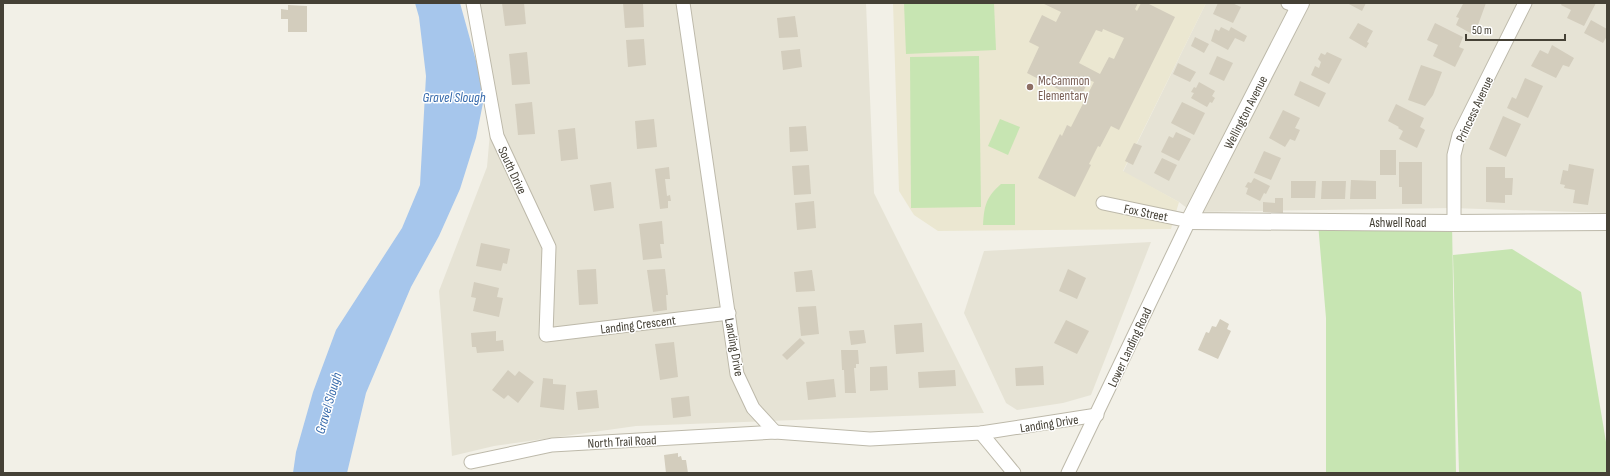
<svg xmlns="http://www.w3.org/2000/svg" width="1610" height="476" font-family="'Sofia Sans Condensed',sans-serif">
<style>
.residential{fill:#e6e3d5}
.education{fill:#ebe7d1}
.green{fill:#c7e5b2}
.water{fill:#a6c6ec}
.building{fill:#d3cdbd;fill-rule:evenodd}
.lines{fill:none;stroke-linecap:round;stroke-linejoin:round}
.minor-casing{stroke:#bdb9aa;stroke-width:15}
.tertiary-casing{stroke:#bdb9aa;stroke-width:18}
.minor{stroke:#fff;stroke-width:13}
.tertiary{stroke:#fff;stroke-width:16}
.education-dot{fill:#8d6e63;stroke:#fff;stroke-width:1.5}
.labels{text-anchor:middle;stroke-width:3;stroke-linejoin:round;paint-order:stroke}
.education-label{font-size:13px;fill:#785e54;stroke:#fff;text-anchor:start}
.street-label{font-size:13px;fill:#454136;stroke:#fff}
.water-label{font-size:14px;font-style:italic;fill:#3569ab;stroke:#fff}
</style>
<rect width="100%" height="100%" fill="#f2f0e7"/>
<g class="residential">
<path d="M480,3H866L874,193L984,413L636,426L494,446L452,456L439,291L487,167L492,109Z"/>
<path d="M1206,3H1607V213L1452,208L1192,212L1179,202L1123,172Z"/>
<path d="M1151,242L1091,395L1063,403L1017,410L1006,403L964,313L984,251Z"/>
</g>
<path class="education" d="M893,3H1206L1123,171L1179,202L1171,229L938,231L914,215L899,191Z"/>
<g class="green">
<path d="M904,3H994L996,50L906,54Z"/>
<path d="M979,56L981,207L911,208L910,57Z"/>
<path d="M1000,119L1020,127L1008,155L988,146Z"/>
<path d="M1001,184H1015V225H983C984,206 986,197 1001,184Z"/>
<path d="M1452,221L1456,473H1326V318L1318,223Z"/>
<path d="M1512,249L1581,292L1607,448V473H1459L1453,255Z"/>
</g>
<path class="water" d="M415,3H460L485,93L476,138L460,189L439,236L411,287L366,393L347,473H293L296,452L313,392L336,330L402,228L420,185L426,76L419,17Z"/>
<g class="building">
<path d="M502,3H524L526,24L505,26Z"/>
<path d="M623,3H643L644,27L625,28Z"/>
<path d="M1042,3H1138L1135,9L1137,11L1141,3H1147L1175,17L1119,130L1111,126L1100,147L1098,146L1089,164L1091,165L1075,197L1038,178L1060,134L1062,136L1067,125L1071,127L1094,82L1089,80L1079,100L1027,73L1039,47L1029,42L1042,15L1056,22L1061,12ZM1103,29L1124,38L1114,59L1109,57L1100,74L1079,63L1096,30L1102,32Z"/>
<path d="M1218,3H1232L1241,7L1233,23L1213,14Z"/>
<path d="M1347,3H1366L1362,11Z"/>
<path d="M1460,3H1486L1478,25L1472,34L1456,25L1459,18L1456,17L1463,4Z"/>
<path d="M1562,3H1596L1584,26L1567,18L1571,10L1561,5Z"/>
<path d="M288,5L307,6V32H288V19H281V9L288,10Z"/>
<path d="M795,16L798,37L779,38L777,18Z"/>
<path d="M1591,20L1607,29V36L1603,43L1584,33Z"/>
<path d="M1358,23L1373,31L1367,42L1369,43L1366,48L1349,38Z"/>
<path d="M1435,23L1463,37L1459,47L1464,49L1455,67L1433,56L1438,45L1427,40Z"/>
<path d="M1221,27L1229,31L1231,27L1247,36L1244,42L1235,38L1228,50L1211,41L1215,29L1219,31Z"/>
<path d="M1195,37L1209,44L1204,53L1191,46Z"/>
<path d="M644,39L646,65L628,67L626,40Z"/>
<path d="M1552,45L1574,58L1569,67L1563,65L1556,78L1531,66L1540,50L1548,54Z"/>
<path d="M800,49L802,67L783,70L781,51Z"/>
<path d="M527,52L530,84L512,85L509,54Z"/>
<path d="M1327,52L1342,59L1329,84L1311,75L1315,66L1319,68L1321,62L1318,59L1321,53L1325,55Z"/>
<path d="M1217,56L1233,63L1224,81L1209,74Z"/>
<path d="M1178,63L1196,72L1190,82L1173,74Z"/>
<path d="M1421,65L1442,72L1433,95L1425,106L1408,100Z"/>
<path d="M1525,78L1543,86L1528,118L1507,108L1512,97L1516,99Z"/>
<path d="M1300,81L1326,93L1319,107L1294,95Z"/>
<path d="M1199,82L1215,91L1212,96L1215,98L1212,103L1210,102L1207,107L1191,98L1194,93L1191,92L1194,87L1196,88Z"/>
<path d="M532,102L535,134L518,135L515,104Z"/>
<path d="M1182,102L1205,113L1194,135L1171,123Z"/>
<path d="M1396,104L1424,118L1420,127L1425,130L1417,148L1399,139L1403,131L1398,128L1399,127L1388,121Z"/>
<path d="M1283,110L1300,118L1295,128L1300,130L1295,141L1290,139L1285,147L1269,138Z"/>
<path d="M1503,116L1521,124L1506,157L1489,149Z"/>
<path d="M654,119L657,147L637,149L635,121Z"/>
<path d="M806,126L808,151L790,152L789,127Z"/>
<path d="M575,128L578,159L561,161L558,130Z"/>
<path d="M1176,132L1191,139L1179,161L1161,152L1169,136L1173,138Z"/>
<path d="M1134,143L1142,146L1133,165L1125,161Z"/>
<rect x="1380" y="150" width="16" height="25"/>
<path d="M1264,151L1281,158L1271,180L1254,173Z"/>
<path d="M1162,158L1177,165L1169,181L1154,173Z"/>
<path d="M1399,162H1422V204H1402V187H1399Z"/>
<path d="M1569,164L1594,169L1588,205L1573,203L1575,190L1564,188L1565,185L1560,184L1563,170L1568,171Z"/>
<path d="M809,165L811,194L794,195L792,166Z"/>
<path d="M669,167L670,179H665L667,196L670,195L671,201H668V208L660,209L655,169Z"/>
<path d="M1486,167H1505V178H1513L1512,195H1505V203L1486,202Z"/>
<path d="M1254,178L1270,186L1266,194L1264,193L1260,201L1246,194L1248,188L1245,187L1248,182L1251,183Z"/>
<path d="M1351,180L1376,181V199H1350Z"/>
<path d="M1291,181H1316L1315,198H1291Z"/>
<path d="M1322,181H1346L1345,199H1321Z"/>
<path d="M611,182L614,208L594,211L590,185Z"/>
<path d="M1275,198H1283V213L1263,212V202L1275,203Z"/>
<path d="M814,201L816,228L797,230L795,203Z"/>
<path d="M662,221L664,244H660L662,258L643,260L639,224Z"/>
<path d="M481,243L510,249L507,264L503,263L501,271L476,266Z"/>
<path d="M596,269L598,304L579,305L577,270Z"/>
<path d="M665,269L668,295H666L667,310L653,312L647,270Z"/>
<path d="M1068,269L1086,278L1077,299L1059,291Z"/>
<path d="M812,270L815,291L796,292L794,272Z"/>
<path d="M474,282L499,288L497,297L503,298L499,317L473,311L476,298L471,297Z"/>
<path d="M816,306L819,334L801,336L798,307Z"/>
<path d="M1220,319L1229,324L1227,329L1231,331L1218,359L1198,350L1206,332L1209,333L1212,326L1216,327Z"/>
<path d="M1066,320L1089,331L1077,354L1054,343Z"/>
<path d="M922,323L924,352L896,354L894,325Z"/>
<path d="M864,330L866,343L851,345L849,331Z"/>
<path d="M496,331V341L503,340L504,351L477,353L476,347H472L471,333Z"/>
<path d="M800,338L805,343L787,360L782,355Z"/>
<path d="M674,342L678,377L660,380L655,344Z"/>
<path d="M841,350H858L859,364H856V368H854L856,393H845L844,370H842Z"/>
<path d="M887,366L888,390L870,391V367Z"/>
<path d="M1043,366L1044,385L1016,386L1015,368Z"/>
<path d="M508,370L515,376L519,371L534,382L518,403L508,395L504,399L492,390Z"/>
<path d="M955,370L956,386L919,388L918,372Z"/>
<path d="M543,378L553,379V384L566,385L564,410L540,407Z"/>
<path d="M834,379L836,397L808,400L806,382Z"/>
<path d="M597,390L599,408L578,410L576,392Z"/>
<path d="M689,396L691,416L673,418L671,398Z"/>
<path d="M678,453V457L681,456L682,460H686L688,473H666L664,455Z"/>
</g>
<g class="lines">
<defs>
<g id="minor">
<path d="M473,3L497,136L549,247L546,335L729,313"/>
<path d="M683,3L737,374L753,408L775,432"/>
<path d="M1288,3L1299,7"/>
<path d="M1454,223V155L1459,135L1525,3"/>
<path d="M981,433L1014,473"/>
<path d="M471,462L552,445L775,432L870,439L981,433L1097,415"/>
<path d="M1068,473L1189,221L1103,203"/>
</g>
<path id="tertiary" d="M1301,3L1189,221L1454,223L1607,222"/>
</defs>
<use href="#minor" class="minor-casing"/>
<use href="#tertiary" class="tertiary-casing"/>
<use href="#minor" class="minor"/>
<use href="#tertiary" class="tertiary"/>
</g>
<circle class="education-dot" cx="1030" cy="87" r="4"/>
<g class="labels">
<g class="education-label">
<text x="1038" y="85">McCammon<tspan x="1038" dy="15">Elementary</tspan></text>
</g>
<g class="street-label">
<text transform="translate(1474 109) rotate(-65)" y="5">Princess Avenue</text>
<text transform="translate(1245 112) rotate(-63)" y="5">Wellington Avenue</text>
<text transform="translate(513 170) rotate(65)" y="5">South Drive</text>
<text transform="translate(1146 212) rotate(11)" y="5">Fox Street</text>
<text x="1398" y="227">Ashwell Road</text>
<text transform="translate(638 324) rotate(-7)" y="5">Landing Crescent</text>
<text transform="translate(735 347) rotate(80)" y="5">Landing Drive</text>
<text transform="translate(1129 347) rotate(-65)" y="5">Lower Landing Road</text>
<text transform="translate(1049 423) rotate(-9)" y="5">Landing Drive</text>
<text transform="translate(622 441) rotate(-3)" y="5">North Trail Road</text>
</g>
<g class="water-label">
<text x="454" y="102">Gravel Slough</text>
<text transform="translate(328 403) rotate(-74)" y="5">Gravel Slough</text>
</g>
</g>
<rect width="1610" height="476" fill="none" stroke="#454136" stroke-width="8"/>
<path d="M1466 34v6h99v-6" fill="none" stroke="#454136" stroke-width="2"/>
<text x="1472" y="34" font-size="12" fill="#454136" stroke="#ffffff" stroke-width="3" paint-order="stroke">50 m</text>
</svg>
